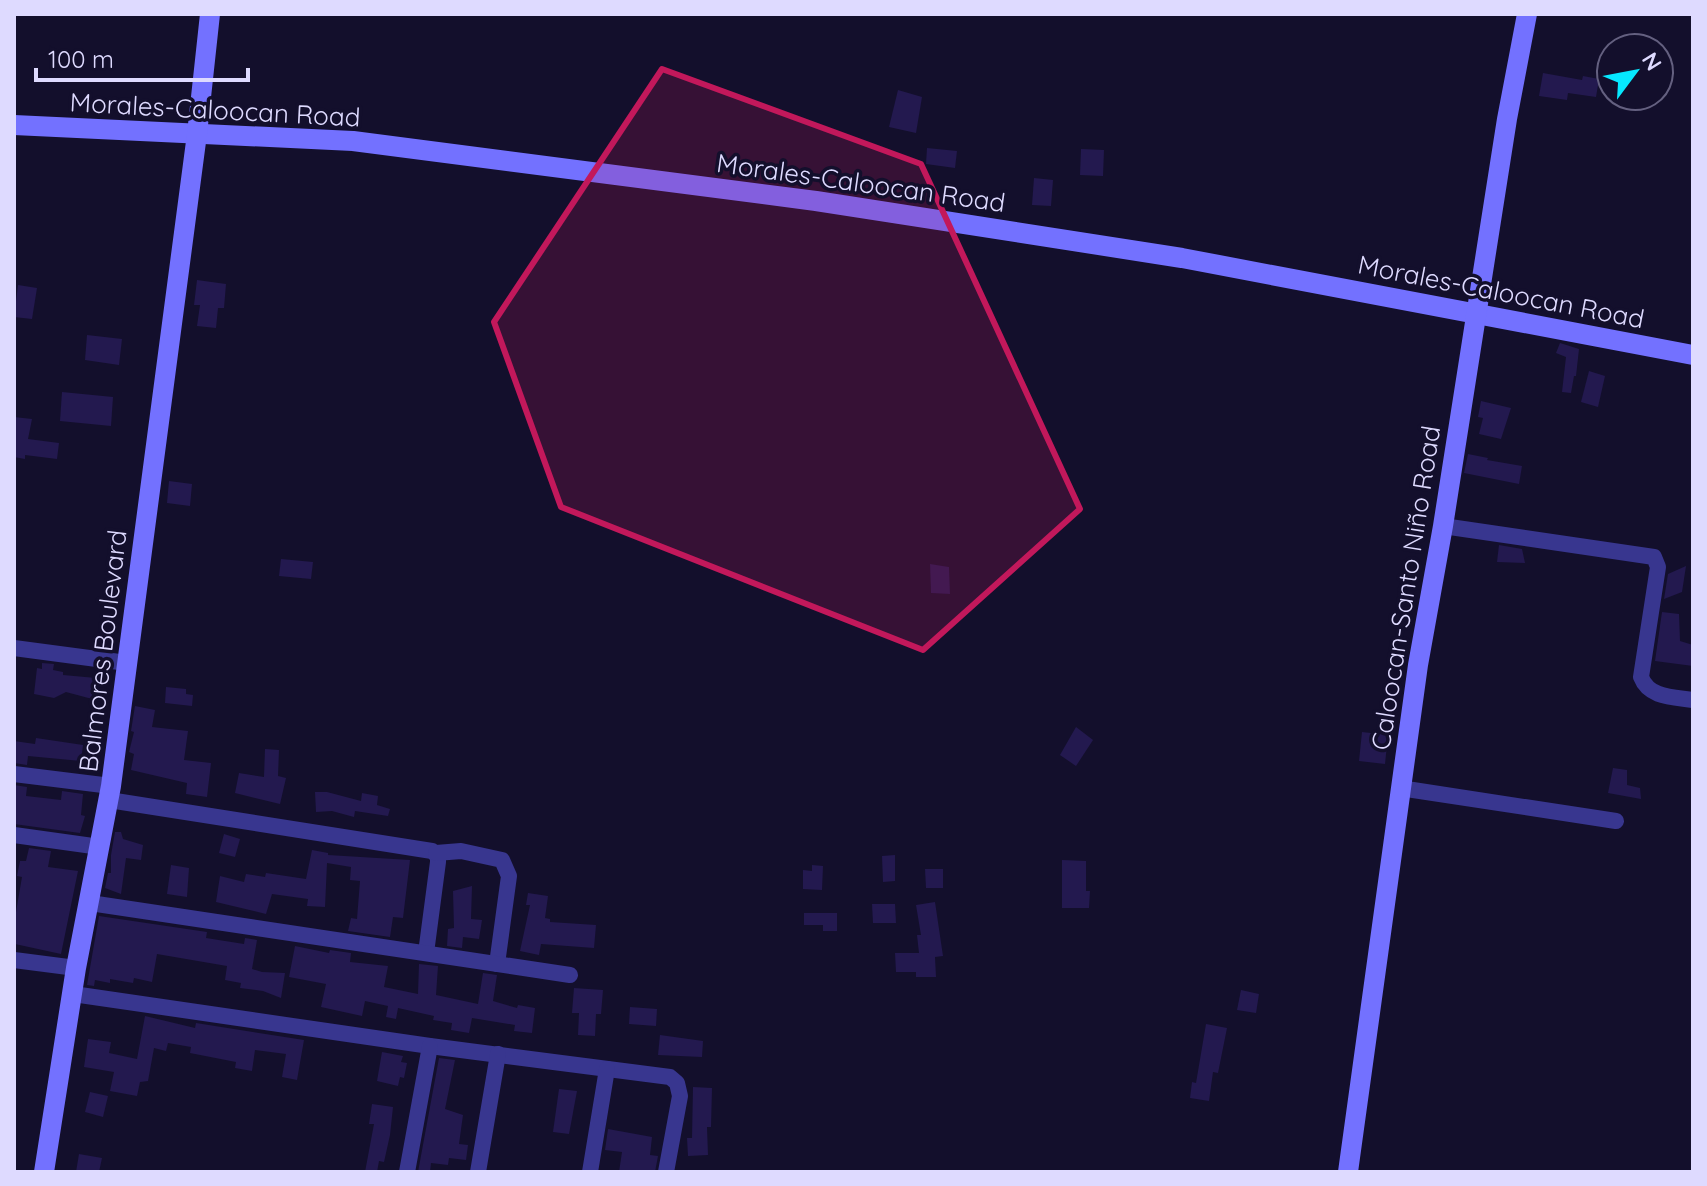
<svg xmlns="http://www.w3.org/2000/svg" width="1707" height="1186" font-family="Quicksand,sans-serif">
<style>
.building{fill:#23194f}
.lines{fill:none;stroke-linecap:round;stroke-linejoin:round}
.street{stroke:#38368f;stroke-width:16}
.secondary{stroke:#7371ff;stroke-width:20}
.marked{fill:#c2185b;fill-opacity:0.2;stroke:#c2185b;stroke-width:6;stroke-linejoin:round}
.labels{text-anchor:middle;stroke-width:7;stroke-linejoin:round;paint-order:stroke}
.street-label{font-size:26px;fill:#dedaff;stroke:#130f2c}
</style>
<rect width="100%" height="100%" fill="#130f2c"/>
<g class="building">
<path d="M1543,73L1582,80L1583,76L1599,79L1596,97L1568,93L1567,100L1539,96Z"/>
<path d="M898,90L922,97L916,133L889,127Z"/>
<path d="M927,148L957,151L955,168L926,164Z"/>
<path d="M1081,149L1104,150L1103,176L1080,175Z"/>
<path d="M1034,178L1053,180L1051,206L1032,205Z"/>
<path d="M197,280L226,284L224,308H218L216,328L197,326L200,305H194Z"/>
<path d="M18,285L37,288L32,319L14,317Z"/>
<path d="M87,335L122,339L119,365L85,360Z"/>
<path d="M1560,343L1579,349L1576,376H1574L1571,393L1562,392L1566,357L1556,353Z"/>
<path d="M1589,371L1605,376L1598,407L1581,402Z"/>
<path d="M62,392L113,397L111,426L60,421Z"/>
<path d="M1481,401L1511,408L1501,439L1479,434L1483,418L1478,417Z"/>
<path d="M14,417L32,419L28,439L59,443L57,459L25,455V459L14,457Z"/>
<path d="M1468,454L1488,458L1487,460L1522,466L1519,484L1464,473Z"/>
<path d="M169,481L192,484L190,506L167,503Z"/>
<path d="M1499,545L1522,549L1525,563L1497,562Z"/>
<path d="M281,559L313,562L311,579L279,576Z"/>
<path d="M930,564L949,567L950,594L931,593Z"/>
<path d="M1686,566L1682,592L1664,599L1668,574Z"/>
<path d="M1662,612L1679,614L1680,641L1693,645V666L1655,661Z"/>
<path d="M42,663L54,664L53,670L63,672V675L96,678L95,682L100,683L96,700L66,692L54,698L34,694L37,668L42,669Z"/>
<path d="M166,687L186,689V694L193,695L192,706L165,703Z"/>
<path d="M135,706L155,710L152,727L188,731L184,760L211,763L207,797L186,794L187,783L131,770L134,754L129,752L134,732L131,731Z"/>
<path d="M1076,727L1093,740L1076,766L1060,755Z"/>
<path d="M1362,732L1388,735L1385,764L1359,761Z"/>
<path d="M36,738L83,745L81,761L28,756L27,765L14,763V741L35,744Z"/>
<path d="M265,749L279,750L278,776L286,778L280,804L235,793L239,773L264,777Z"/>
<path d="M1613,768L1627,770V785L1640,788L1641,799L1608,793Z"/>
<path d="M14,785L27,787L26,796L61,800L62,791L83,794L81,815L85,816L80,833L14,824Z"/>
<path d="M315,792H327L361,801L362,793L378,796L377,805L390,809L388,816L355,811L354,817L332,811L316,812Z"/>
<path d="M115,832H121L123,839L143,845L141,860L126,858L121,894L105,888L108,873H111V855Z"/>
<path d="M224,834L240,839L235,857L219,853Z"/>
<path d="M29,848L51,851L48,867L78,871L61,954L15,944L16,912L22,877L17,876L20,861H26Z"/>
<path d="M312,850L328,853V855L410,860L403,918L393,917L390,937L348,931L351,918L357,919L360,881L350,880L351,867L327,863L325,907L307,906L308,899L272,894L266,914L216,902L220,876L244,882L246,874L265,877L266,873L306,879Z"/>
<path d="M895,855V881L883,882L882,856Z"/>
<path d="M1062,860L1086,861V891H1090L1089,908H1062Z"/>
<path d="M171,865L189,868L187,897L167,894Z"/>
<path d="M812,865L823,866L822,890L803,889V870L812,871Z"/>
<path d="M925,869H943V888H926Z"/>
<path d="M472,886L471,919L482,920L479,939L463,937L462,948L447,946L448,929L454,928L453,891Z"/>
<path d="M528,893L548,896L545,918L550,919V922L596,925L594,948L541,944L539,955L520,951L530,905H526Z"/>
<path d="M935,902L943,956L935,957L936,977H916V972H896L895,953H919L917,935H921L916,905Z"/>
<path d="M872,904H895L896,923H873Z"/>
<path d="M804,913H837V931H823V925H804Z"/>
<path d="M99,916L207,932L206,938L244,944L245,938L257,940L252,969L262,972L285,973L281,998L263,991L240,988L241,983L225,980L227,966L157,954L152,982L134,978L133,983L110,979V983L95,980L94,986L87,985Z"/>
<path d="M295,946L329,953L330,950L351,953L350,962L388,966L384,987L418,994L419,964L438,966L436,995L478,1004L483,973L497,975L493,1001L517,1008L518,1005L535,1008L532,1033L514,1031L515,1025L472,1018L469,1033L451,1030L452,1023L433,1020L434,1016L398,1008L396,1019L386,1017L388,1006L365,1001L362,1016L321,1007L326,984L289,977Z"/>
<path d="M574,988L603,990L601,1014H596L595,1036L578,1035L579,1013H572Z"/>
<path d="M1241,990L1259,994L1256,1013L1237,1010Z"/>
<path d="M630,1007L657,1009L656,1026L629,1024Z"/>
<path d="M145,1016L195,1028L196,1023L304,1040L297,1080L282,1077L286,1054L255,1050L252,1071L235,1068L236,1062L190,1053L191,1047L168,1043L166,1051L154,1048L148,1081L140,1082L137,1096L110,1091L114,1072L84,1067L88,1039L111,1042L109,1053L137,1059Z"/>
<path d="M1206,1024L1227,1028L1218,1073L1213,1072L1209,1101L1190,1098L1192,1082L1196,1083Z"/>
<path d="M660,1035L703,1041L702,1057L658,1055Z"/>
<path d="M382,1052L403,1056L401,1062L407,1063L404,1078L400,1077L398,1086L377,1081Z"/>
<path d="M439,1058L455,1060L445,1109L463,1115L459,1144L468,1145L466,1160L449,1158L448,1165L431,1163L430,1172H418Z"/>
<path d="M693,1087L712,1088L711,1127H707L708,1155L688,1156L687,1138H692Z"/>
<path d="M559,1089L577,1091L569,1134L553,1132Z"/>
<path d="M90,1092L108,1096L103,1117L85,1112Z"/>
<path d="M372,1104L393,1107L390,1135L384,1162L379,1161L377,1172H365L374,1124H369Z"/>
<path d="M608,1129L652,1137L650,1155L658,1156L655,1172H619L622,1152L605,1150Z"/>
<path d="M79,1154L102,1158L99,1172H76Z"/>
</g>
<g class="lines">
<g class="street">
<path d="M1443,526L1654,557L1658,567L1641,677C1649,698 1673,697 1693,700"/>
<path d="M14,648L127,663"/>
<path d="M14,774L111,786"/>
<path d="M1400,788L1616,821"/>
<path d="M109,800L432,851L438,856V862L426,953"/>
<path d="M14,835L100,847"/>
<path d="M436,853L461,851L502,860L509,876L497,964"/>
<path d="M90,903L570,975"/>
<path d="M14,960L76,968"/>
<path d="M73,994L430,1046L670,1077L677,1083L680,1096L666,1172"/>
<path d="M407,1172L430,1046"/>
<path d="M478,1172L498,1054"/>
<path d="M590,1172L607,1069"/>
</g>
<g class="secondary">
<path d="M14,125L353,141L816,201L1182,258L1693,355"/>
<path d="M44,1172L76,968L111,786L197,134L210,14"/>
<path d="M1348,1172L1418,665L1443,526L1507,119L1527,14"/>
</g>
</g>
<path class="marked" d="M662,69L921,164L1080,509L923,650L561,507L494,322Z"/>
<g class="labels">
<g class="street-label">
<text transform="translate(215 110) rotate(3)" y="9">Morales-Caloocan Road</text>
<text transform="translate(861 183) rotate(8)" y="9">Morales-Caloocan Road</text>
<text transform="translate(1501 292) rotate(11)" y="9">Morales-Caloocan Road</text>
<text transform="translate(1406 588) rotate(-81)" y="9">Caloocan-Santo Niño Road</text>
<text transform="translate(103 651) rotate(-83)" y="9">Balmores Boulevard</text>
</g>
</g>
<rect width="1707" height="1186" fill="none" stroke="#dedaff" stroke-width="32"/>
<g transform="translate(1635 72) rotate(58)"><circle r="38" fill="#130f2c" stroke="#646080" stroke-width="2"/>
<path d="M0-6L14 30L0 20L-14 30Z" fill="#06e8ff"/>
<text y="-12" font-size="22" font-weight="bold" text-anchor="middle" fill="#dedaff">N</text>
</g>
<path d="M36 68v12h212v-12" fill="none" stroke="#dedaff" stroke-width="4"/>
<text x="48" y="68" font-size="24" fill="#dedaff" stroke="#130f2c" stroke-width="6" paint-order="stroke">100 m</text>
</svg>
